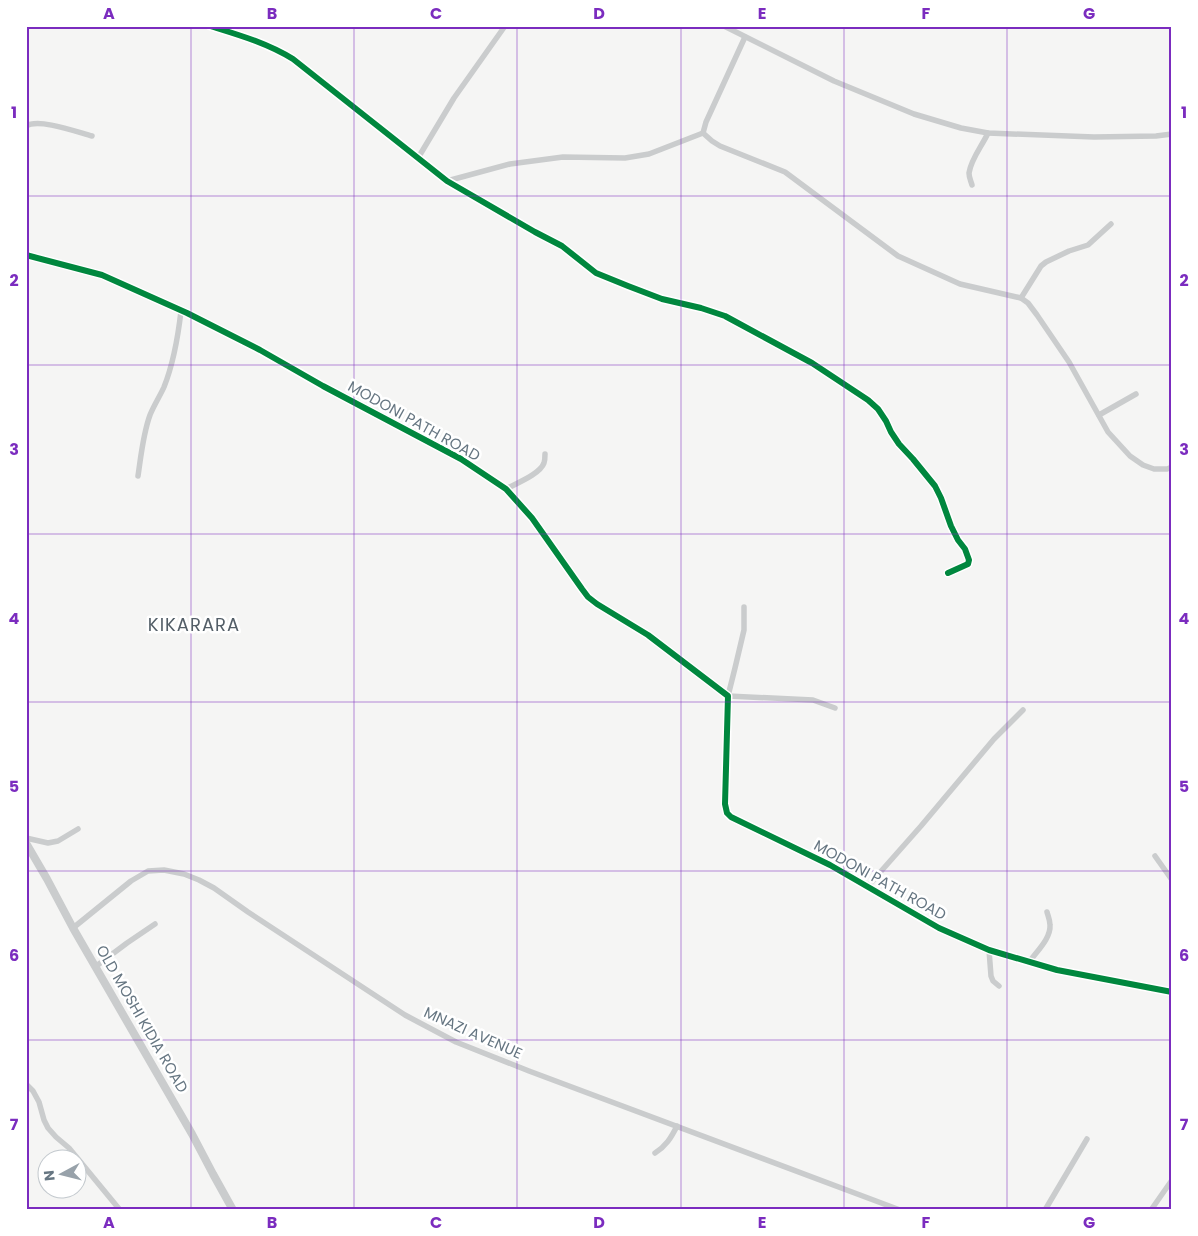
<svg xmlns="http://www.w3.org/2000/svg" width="1198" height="1236" font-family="Poppins,sans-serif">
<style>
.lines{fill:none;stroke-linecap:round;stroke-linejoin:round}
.minor{stroke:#cacccd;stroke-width:5.5}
.tertiary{stroke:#cacccd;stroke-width:8}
.cycleway-casing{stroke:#fff;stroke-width:9}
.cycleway{stroke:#00873e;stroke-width:6}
.grid{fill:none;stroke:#7b2cbf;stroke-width:1;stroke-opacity:0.55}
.labels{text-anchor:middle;stroke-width:5;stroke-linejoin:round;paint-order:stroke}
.street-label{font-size:15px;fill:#667682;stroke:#fff}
.quarter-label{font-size:18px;letter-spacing:1px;fill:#545f68;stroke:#fff}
.neatline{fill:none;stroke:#7b2cbf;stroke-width:2}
.grid-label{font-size:16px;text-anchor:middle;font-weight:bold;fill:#7b2cbf}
</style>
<rect width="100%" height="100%" fill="#f5f5f4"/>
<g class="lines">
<g class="minor">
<path d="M210,26C239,35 267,43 293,59L418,158L447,181L535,232L562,246L596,273L628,286L662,299L701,308L725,316L812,363L868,400L878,409L886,421L891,432L899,444L913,459L935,486L941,498L951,526L958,540L965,549L969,560L968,564L948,573"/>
<path d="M724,26L834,81L914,114L961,128L988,133L1094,137L1156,136L1172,134"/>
<path d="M745,37L706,122L703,133L712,141L720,146L785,172L898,256L960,284L1021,298L1028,303L1037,315L1069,362L1108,432L1130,456L1143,465L1154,469H1167L1172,467"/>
<path d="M26,126C39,118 77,132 92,136"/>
<path d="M418,158L454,98L505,26"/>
<path d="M447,181L510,164L563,157L625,158L649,154L703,133"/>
<path d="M972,185C971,181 969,178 969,173C971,159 982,146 988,133"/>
<path d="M26,255L102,275L187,313L260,350L323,386L461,459L506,489L532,518L582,589L588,597L597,604L648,635L728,696L725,804L727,813L731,817L830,865L939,928L989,950L1057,970L1172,992"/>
<path d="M1021,298L1041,266L1046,262L1069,251L1088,245L1111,224"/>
<path d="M1099,415L1136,394"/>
<path d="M138,476C141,456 143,434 150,415C154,405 160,396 164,387C174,362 178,337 181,311"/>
<path d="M506,489C517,483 540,474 544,463C545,460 545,457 545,454"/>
<path d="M744,607V630L735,668L728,696L813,700L835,708"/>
<path d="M26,838L48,843L58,841L78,829"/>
<path d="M1155,856L1172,880"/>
<path d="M868,886L921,826L994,739L1023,710"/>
<path d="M73,928L131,881L148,871L164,870L184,874L199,880L214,888L248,912L405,1015L456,1042L529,1071L900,1210"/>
<path d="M989,950L991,976L993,981L999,986"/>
<path d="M1030,961C1037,951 1051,938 1050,925C1050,920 1048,916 1047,912"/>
<path d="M95,967L127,943L155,924"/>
<path d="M26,1084L33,1091L39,1102L44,1120L48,1128L56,1137L69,1148L120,1210"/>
<path d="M655,1153C666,1146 671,1138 677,1126"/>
<path d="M1045,1210L1087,1139"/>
<path d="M1151,1210L1172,1180"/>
</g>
<path class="tertiary" d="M26,843L47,879L73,928L192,1134L213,1174L233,1210"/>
<defs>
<g id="cycleway">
<path d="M210,26C239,35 267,43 293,59L418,158L447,181L535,232L562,246L596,273L628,286L662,299L701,308L725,316L812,363L868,400L878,409L886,421L891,432L899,444L913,459L935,486L941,498L951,526L958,540L965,549L969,560L968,564L948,573"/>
<path d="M26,255L102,275L187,313L260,350L323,386L461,459L506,489L532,518L582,589L588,597L597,604L648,635L728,696L725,804L727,813L731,817L830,865L939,928L989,950L1057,970L1172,992"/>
</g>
</defs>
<use href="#cycleway" class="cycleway-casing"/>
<use href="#cycleway" class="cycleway"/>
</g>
<path class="grid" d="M191,26V1210M354,26V1210M517,26V1210M681,26V1210M844,26V1210M1007,26V1210M26,196H1172M26,365H1172M26,534H1172M26,702H1172M26,871H1172M26,1040H1172"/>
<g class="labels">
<g class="street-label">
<text transform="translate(414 421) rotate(29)" y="5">MODONI PATH ROAD</text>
<text transform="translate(880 880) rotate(29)" y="5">MODONI PATH ROAD</text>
<text transform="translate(142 1019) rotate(60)" y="5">OLD MOSHI KIDIA ROAD</text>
<text transform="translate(473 1033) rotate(24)" y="5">MNAZI AVENUE</text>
</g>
<g class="quarter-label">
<text x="194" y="631">KIKARARA</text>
</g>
</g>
<rect width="1198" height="1236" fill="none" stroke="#ffffff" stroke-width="55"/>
<g transform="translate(62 1174) rotate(263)"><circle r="24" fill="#ffffff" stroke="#c2c8cd"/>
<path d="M0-4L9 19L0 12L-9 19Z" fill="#98a2aa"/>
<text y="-8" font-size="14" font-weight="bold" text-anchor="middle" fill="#667682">N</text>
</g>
<rect x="28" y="28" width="1142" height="1180" class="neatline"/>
<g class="grid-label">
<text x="109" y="19">A</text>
<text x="272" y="19">B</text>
<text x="436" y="19">C</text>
<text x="599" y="19">D</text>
<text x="762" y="19">E</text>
<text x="926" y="19">F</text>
<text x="1089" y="19">G</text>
<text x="14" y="118">1</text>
<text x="1184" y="118">1</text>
<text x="14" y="286">2</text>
<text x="1184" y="286">2</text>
<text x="14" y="455">3</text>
<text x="1184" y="455">3</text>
<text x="14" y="624">4</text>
<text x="1184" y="624">4</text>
<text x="14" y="792">5</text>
<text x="1184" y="792">5</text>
<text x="14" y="961">6</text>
<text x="1184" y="961">6</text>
<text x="14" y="1130">7</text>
<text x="1184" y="1130">7</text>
<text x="109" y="1228">A</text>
<text x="272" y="1228">B</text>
<text x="436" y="1228">C</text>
<text x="599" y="1228">D</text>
<text x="762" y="1228">E</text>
<text x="926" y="1228">F</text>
<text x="1089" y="1228">G</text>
</g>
</svg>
